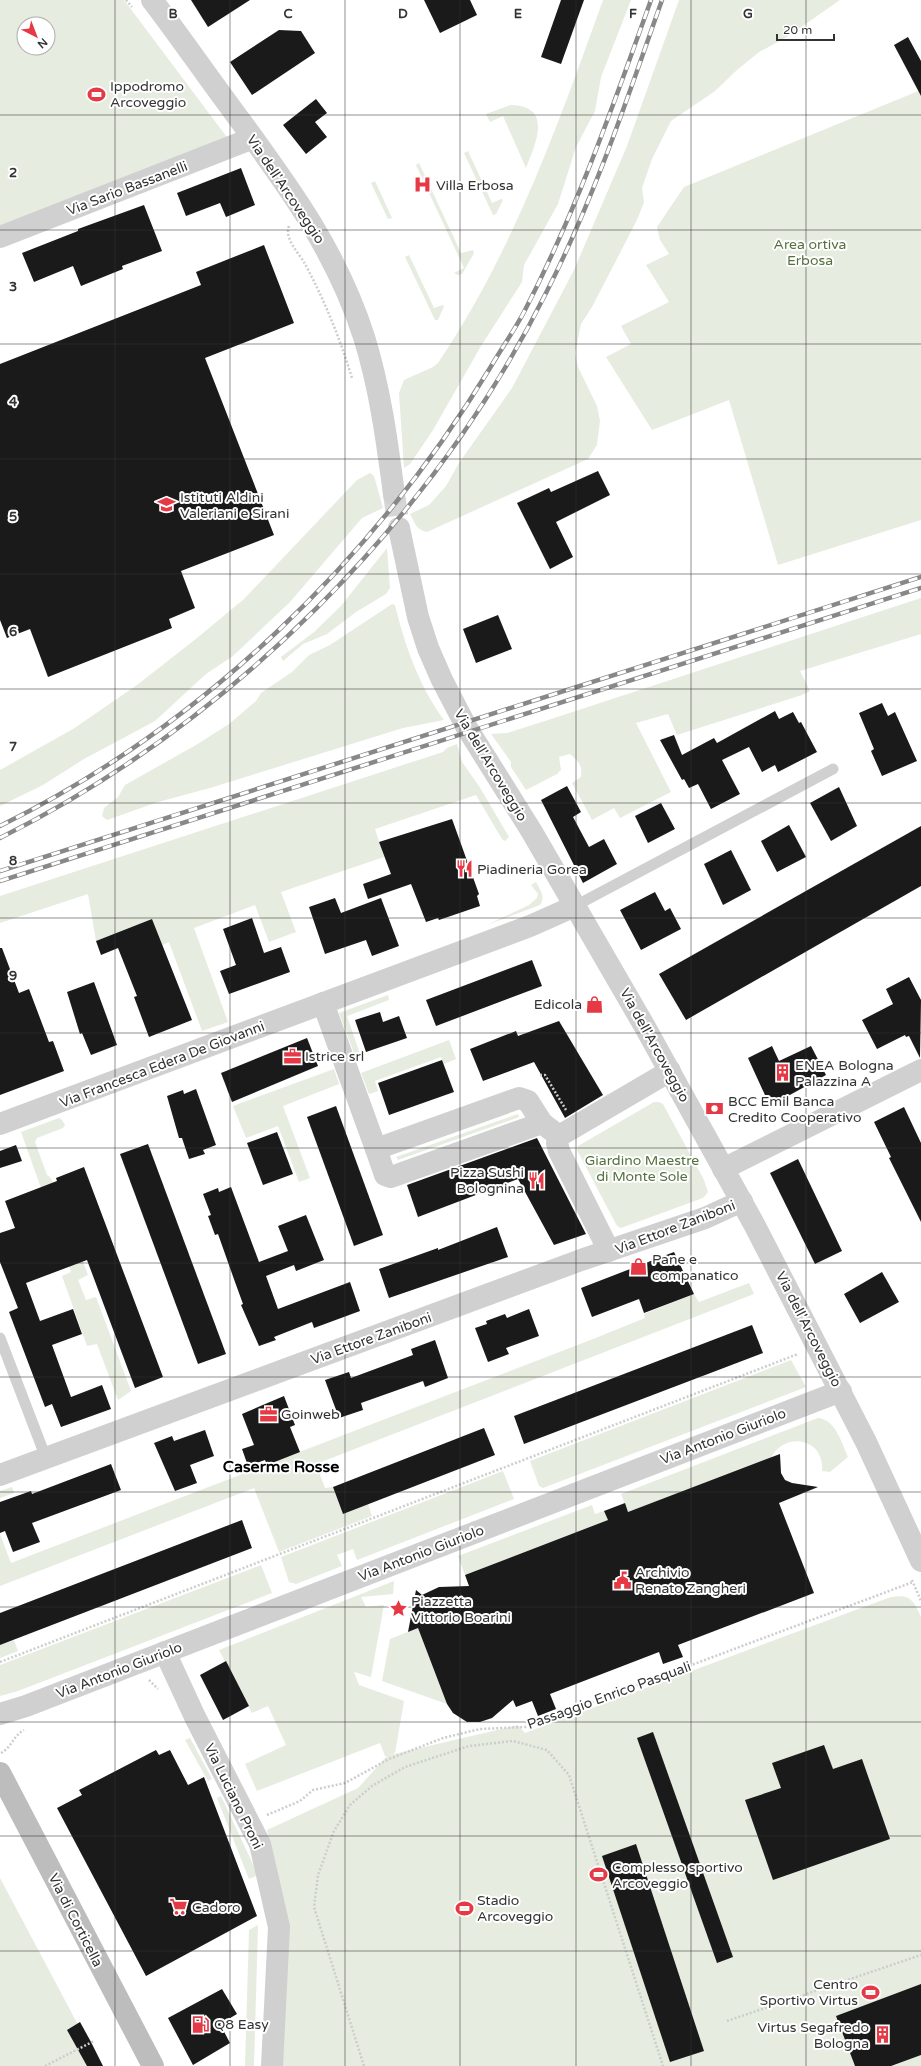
<svg xmlns="http://www.w3.org/2000/svg" width="921" height="2066" font-family="'Varela Round',sans-serif">
<style>
.green{fill:#e6ecdf;fill-rule:evenodd}
.building{fill:#1a1a1a}
.lines{fill:none;stroke-linecap:round;stroke-linejoin:round}
.tertiary-tunnel{stroke:#d6d6d6;stroke-width:22;stroke-dasharray:22 11;stroke-linecap:butt}
.path{stroke:#cdcdcd;stroke-width:2.5;stroke-dasharray:2 2;stroke-linecap:butt}
.service{stroke:#d0d0d0;stroke-width:11}
.minor{stroke:#d0d0d0;stroke-width:22}
.tertiary{stroke:#d0d0d0;stroke-width:22}
.secondary{stroke:#bdbdbd;stroke-width:22}
.rail-casing{stroke:#888;stroke-width:4.5}
.rail{stroke:#fff;stroke-width:3;stroke-dasharray:9;stroke-linecap:butt}
.grid{fill:none;stroke:#333;stroke-width:1;stroke-opacity:0.55}
.labels{text-anchor:middle;stroke-width:4;stroke-linejoin:round;paint-order:stroke}
.poi-label{font-size:14px;fill:#333;stroke:#fff;text-anchor:start}
.street-label{font-size:14px;fill:#333;stroke:#fff}
.park-label{font-size:14px;fill:#56703f;stroke:#fff}
.quarter-label{font-size:16px;font-weight:bold;fill:#000;stroke:#fff}
.grid-label{font-size:13px;text-anchor:middle;font-weight:bold;fill:#333;stroke:#fff;stroke-width:4;stroke-linejoin:round;paint-order:stroke}
</style>
<rect width="100%" height="100%" fill="#fff"/>
<g class="green">
<path d="M0,0H124L229,140L0,236ZM24,24H48V48H24Z"/>
<path d="M603,0H631L601,77L595,111L576,147L558,204L524,265L522,282L481,346L433,430L410,464L404,468L399,393L404,380L433,367L438,363C513,252 558,125 603,0Z"/>
<path d="M679,0H840L787,37L759,52L737,70L715,91L671,121L652,159L642,188L644,202L637,220L592,307L581,324L575,353L578,367L597,406L600,421L597,445L588,459L427,532C416,530 415,523 410,514L429,505L446,486L459,463L512,388L574,270L627,146Z"/>
<path d="M921,90V520L778,565L729,400L652,430L606,357L631,344L621,326L669,302L646,265L669,254L660,240L657,227L684,187Z"/>
<path d="M511,105C554,106 535,145 526,168L503,116L490,122L486,114Z"/>
<path d="M468,151L492,203L501,199L503,200L496,214L493,215L464,153Z"/>
<path d="M419,163L461,253L473,250L474,253L462,274L458,275L454,273L464,268L416,165Z"/>
<path d="M375,181L392,218L388,219L371,183Z"/>
<path d="M409,255L434,308L443,305L444,306L438,320H435L405,257Z"/>
<path d="M370,473L374,476L383,508L362,518L290,602L233,656L206,674L155,721L84,759L43,785L0,806V770L73,729L137,685L197,638L244,599L357,480Z"/>
<path d="M387,548L390,588L386,594L356,612L327,634L303,644L283,661L281,657L314,632L341,606Z"/>
<path d="M921,598V634L800,671L810,691L802,695L677,735L668,714L636,723L671,792L620,818L614,808L592,820L572,783L581,777C583,766 578,761 570,754L559,757L561,770L557,774L526,790L511,767V762L491,734L507,733L545,721Z"/>
<path d="M392,604L395,605C405,646 419,686 444,720L403,728L210,788L158,802L107,820L102,816L104,808L118,797L125,785L196,745L229,724L256,701L261,693L292,672L309,655L330,645Z"/>
<path d="M457,744L462,762L479,786L509,837L505,841L502,839L476,795L375,829L384,857L281,892L296,932L269,942L255,905L194,928L228,1022L202,1031L169,942L162,945L152,919L96,941L88,894L0,923V896L443,752L447,748Z"/>
<path d="M536,882C540,890 546,897 540,905L487,925L529,905L537,898L538,894L531,885Z"/>
<path d="M388,995L389,1000L347,1016L360,1054L355,1056L339,1013Z"/>
<path d="M449,1040L456,1059L444,1064L441,1057L375,1081L378,1091L369,1094L361,1073Z"/>
<path d="M334,1069L339,1084L283,1106L310,1178L299,1182L278,1126L246,1138L233,1106Z"/>
<path d="M654,1102H659L663,1104L704,1180L708,1192L703,1198L621,1228L617,1226L577,1150L578,1146Z"/>
<path d="M518,1114L519,1117L398,1160L396,1157Z"/>
<path d="M59,1118L62,1120L65,1125L63,1128L37,1138L35,1142L47,1175L51,1178L88,1275L78,1280L86,1300L96,1297L131,1391L118,1400L97,1344L87,1346L62,1276L71,1272L21,1132Z"/>
<path d="M749,1283L754,1294L316,1464L325,1488L333,1487L343,1514L368,1504L372,1516L279,1552L254,1488L0,1586V1534L11,1563L588,1341L645,1318L644,1314L694,1294L699,1302Z"/>
<path d="M791,1360L806,1387L543,1488L539,1486L530,1461Z"/>
<path d="M818,1418C836,1420 841,1442 848,1457L830,1472L822,1471C825,1438 783,1430 770,1460L628,1512L621,1494Z"/>
<path d="M503,1471L514,1499L357,1560L353,1549L337,1555L342,1566L296,1584L289,1582L281,1557Z"/>
<path d="M12,1487L14,1493L0,1498V1491Z"/>
<path d="M592,1505L595,1514L604,1511L608,1520L465,1575L458,1556Z"/>
<path d="M261,1565L272,1593L18,1691L0,1696V1665Z"/>
<path d="M394,1581L393,1594L361,1597L366,1607L384,1605L371,1677L354,1672L359,1685L404,1701L395,1753L390,1755L518,1725L525,1733L888,1598C909,1593 913,1599 921,1617V2066H278L286,1919L267,1830L358,1788L387,1756H385L380,1743L257,1791L245,1764L286,1745L268,1706L252,1713L219,1650Z"/>
<path d="M418,1628L447,1704L382,1681L390,1639Z"/>
<path d="M14,1640L18,1651L0,1658V1645Z"/>
<path d="M190,1738L212,1779L208,1781L185,1740Z"/>
<path d="M221,1796L258,1875L249,1879L217,1798Z"/>
<path d="M0,1878L77,2023L82,2025L99,2066H0Z"/>
<path d="M258,1925L254,2066H245L249,1930Z"/>
</g>
<g class="building">
<path d="M191,0H250L208,27Z"/>
<path d="M424,0H470L477,15L440,33Z"/>
<path d="M561,0H584L561,64L541,57Z"/>
<path d="M279,30L301,31L315,53L252,95L230,62Z"/>
<path d="M908,37L921,61V96L894,45Z"/>
<path d="M316,99L327,113L315,122L327,137L306,154L283,125Z"/>
<path d="M241,168L255,205L226,217L220,203L186,216L177,193Z"/>
<path d="M144,205L162,251L122,266L123,269L81,286L73,266L34,282L22,253L78,231V229Z"/>
<path d="M264,245L294,323L205,358L274,535L181,571L195,608L169,619L172,628L48,677L30,629L7,638L0,620V364L201,285L196,272Z"/>
<path d="M598,471L610,495L556,522L573,557L550,569L517,503L549,488L551,492Z"/>
<path d="M498,615L512,649L476,663L463,629Z"/>
<path d="M882,703L888,716L895,712L917,761L882,776L871,751L874,749L859,713Z"/>
<path d="M775,711L779,719L793,712L799,723L801,722L817,752L778,772L775,765L762,772L749,747L722,760L740,794L711,809L698,784L689,788L684,779L682,780L660,740L674,735L682,755L714,738L717,743Z"/>
<path d="M567,786L581,812L573,817L589,847L604,839L617,864L583,883L541,800Z"/>
<path d="M839,787L857,826L831,841L810,803Z"/>
<path d="M661,803L675,829L648,843L635,816Z"/>
<path d="M452,819L479,894L477,896L480,906L439,920L438,918L426,922L411,884L368,899L363,884L391,874L379,842Z"/>
<path d="M789,825L806,857L777,872L761,841Z"/>
<path d="M921,826V886L686,1020L659,974Z"/>
<path d="M731,850L751,890L723,905L704,864Z"/>
<path d="M655,892L665,911L670,908L681,929L641,950L620,910Z"/>
<path d="M335,898L341,913L381,898L399,946L372,956L366,940L325,954L309,907Z"/>
<path d="M252,918L264,953L281,947L290,972L229,994L220,971L236,965L223,929Z"/>
<path d="M152,919L192,1020L149,1037L134,997L137,996L118,948L101,955L96,941Z"/>
<path d="M0,948H2L19,993L29,989L49,1042L53,1041L64,1071L0,1095Z"/>
<path d="M532,960L542,986L436,1026L426,1000Z"/>
<path d="M909,977L921,1000L920,1058L909,1036L906,1037L905,1035L877,1049L862,1020L893,1004L886,989Z"/>
<path d="M94,982L117,1045L91,1055L82,1033L80,1034L67,992Z"/>
<path d="M380,1012L383,1022L399,1016L407,1038L366,1052L355,1020Z"/>
<path d="M559,1021L603,1095L565,1118L534,1062L483,1081L470,1049L516,1031L518,1036Z"/>
<path d="M307,1038L318,1066L232,1102L221,1073Z"/>
<path d="M772,1046L779,1061L811,1046L826,1075L770,1106L748,1058Z"/>
<path d="M442,1060L454,1092L389,1115L378,1083Z"/>
<path d="M196,1089L216,1145L203,1150L205,1154L189,1159L182,1138H179L167,1096L183,1090L184,1094Z"/>
<path d="M336,1106L383,1235L354,1246L307,1117Z"/>
<path d="M904,1107L921,1143V1222L889,1158L891,1157L874,1122Z"/>
<path d="M277,1132L293,1174L263,1185L247,1143Z"/>
<path d="M537,1138L586,1234L554,1245L518,1179L418,1217L407,1185Z"/>
<path d="M148,1144L226,1354L198,1364L120,1154Z"/>
<path d="M16,1145L22,1161L0,1168V1151Z"/>
<path d="M798,1159L842,1251L815,1264L770,1173Z"/>
<path d="M84,1167L163,1377L135,1388L87,1260L26,1283L40,1321L73,1309L82,1334L52,1345L71,1397L102,1385L111,1409L61,1427L52,1404L45,1407L9,1312L18,1308L0,1262V1233L15,1228L5,1201L57,1181L56,1178Z"/>
<path d="M231,1187L259,1262L288,1251L278,1226L306,1215L324,1260L296,1271L294,1265L266,1276L278,1309L350,1282L360,1311L314,1328L312,1322L274,1337L276,1340L259,1346L241,1305L243,1304L235,1282L218,1234L215,1235L208,1216L211,1215L203,1194L218,1188L219,1192Z"/>
<path d="M497,1227L508,1257L389,1298L379,1269L438,1248V1250Z"/>
<path d="M674,1252L694,1294L644,1313L639,1299L592,1317L581,1288Z"/>
<path d="M882,1272L899,1302L860,1323L844,1294Z"/>
<path d="M529,1309L539,1336L506,1348L509,1354L488,1362L475,1328L487,1324L486,1321L505,1314L507,1318Z"/>
<path d="M752,1325L763,1353L524,1444L514,1416Z"/>
<path d="M435,1340L448,1378L425,1387L423,1381L361,1403L363,1410L339,1418L325,1380L349,1372L351,1378L413,1355L411,1349Z"/>
<path d="M284,1396L295,1425L290,1427L300,1452L267,1465L265,1460L248,1466L242,1449L254,1445L242,1414Z"/>
<path d="M484,1428L495,1455L343,1514L333,1487Z"/>
<path d="M205,1430L214,1456L190,1465L197,1483L175,1491L154,1443L172,1436L174,1441Z"/>
<path d="M780,1454L781,1473L785,1480L792,1483L818,1487L779,1503L814,1593L678,1645L683,1657L663,1664L659,1652L550,1694L556,1709L538,1716L532,1701L516,1707L513,1700L492,1718L480,1722H467L453,1713L447,1704L418,1628L408,1632L416,1590L422,1595L439,1587L469,1586L465,1575L608,1520L604,1511L625,1503L628,1512Z"/>
<path d="M111,1464L121,1490L32,1523L40,1542L13,1552L5,1531L0,1533V1502L31,1491L32,1494Z"/>
<path d="M242,1520L252,1548L0,1645V1613Z"/>
<path d="M226,1661L249,1706L223,1720L200,1675Z"/>
<path d="M653,1732L733,1957L717,1963L637,1738Z"/>
<path d="M824,1745L833,1769L862,1759L890,1839L773,1880L745,1800L781,1788L772,1763Z"/>
<path d="M156,1750L159,1755L170,1750L188,1785L204,1777L257,1916L146,1976L57,1808L82,1795L79,1790Z"/>
<path d="M636,1844L704,2051L670,2062L602,1856Z"/>
<path d="M921,1984V2055L891,2066H855L836,2016Z"/>
<path d="M222,1989L237,2014L220,2024L230,2043L193,2065L168,2018Z"/>
<path d="M80,2022L91,2042L103,2066H87L67,2030Z"/>
</g>
<g class="lines">
<path class="tertiary-tunnel" d="M394,494L399,528"/>
<g class="path">
<path d="M126,0L132,7"/>
<path d="M289,226C284,239 299,253 305,264C325,301 340,339 352,378"/>
<path d="M540,1075H545L566,1110"/>
<path d="M912,1580L921,1601"/>
<path d="M0,1662L798,1354"/>
<path d="M149,1680L158,1689"/>
<path d="M1,1753C12,1747 13,1736 24,1730"/>
<path d="M267,1815L300,1801L313,1790L345,1783L389,1759L443,1738L480,1729L526,1727L913,1582"/>
<path d="M727,2021L921,1955"/>
<path d="M45,2066L94,2041"/>
<path d="M364,2066L314,1907L318,1875L334,1831L350,1805L372,1786L405,1767L469,1746L513,1741L547,1750L569,1775L663,2066"/>
</g>
<g class="service">
<path d="M575,906L833,769"/>
<path d="M0,1338L46,1458"/>
</g>
<g class="minor">
<path d="M0,237L253,138"/>
<path d="M323,1003L376,1149L519,1098L528,1101L542,1123L559,1136"/>
<path d="M0,1124L530,926L575,906"/>
<path d="M376,1149L385,1175L391,1177L542,1123"/>
<path d="M723,1169L921,1070"/>
<path d="M609,1251L559,1151L557,1143L559,1136L670,1071"/>
<path d="M0,1475L581,1260L705,1218L742,1201"/>
<path d="M165,1652L195,1717L260,1844L279,1927L272,2066"/>
</g>
<g class="tertiary">
<path d="M152,0C179,35 204,72 231,108C285,182 335,247 364,337C380,388 387,441 394,494"/>
<path d="M399,528L418,617L428,648L442,680L467,728L532,832L645,1027L755,1226L866,1442L921,1561"/>
<path d="M0,1714L26,1706L841,1391"/>
</g>
<path class="secondary" d="M0,1773L153,2066"/>
<defs>
<g id="rail">
<path d="M0,826C203,726 373,560 490,368C501,349 514,331 524,312C576,212 613,106 651,0"/>
<path d="M0,838C230,723 431,523 546,293C594,199 627,99 662,0"/>
<path d="M0,871L921,577"/>
<path d="M0,881L921,588"/>
</g>
</defs>
<use href="#rail" class="rail-casing"/>
<use href="#rail" class="rail"/>
</g>
<path class="grid" d="M115,0V2066M230,0V2066M345,0V2066M460,0V2066M576,0V2066M691,0V2066M806,0V2066M0,115H921M0,230H921M0,344H921M0,459H921M0,574H921M0,689H921M0,803H921M0,918H921M0,1033H921M0,1148H921M0,1263H921M0,1377H921M0,1492H921M0,1607H921M0,1722H921M0,1836H921M0,1951H921"/>
<defs>
<symbol id="stadium-bare" viewBox="-9 -9 18 18"><path d="M0-5a6.5 5 0 1 0 0 10a6.5 5 0 1 0 0-10ZM-3.5-1.8h7v3.6h-7Z" fill="#e63946" stroke="#fff" stroke-width="2.5" paint-order="stroke"/></symbol>
<symbol id="hospital-bare" viewBox="-9 -9 18 18"><path d="M-5-5h3v3.5h4V-5h3V5h-3V1.5h-4V5h-3Z" fill="#e63946" stroke="#fff" stroke-width="2.5" paint-order="stroke"/></symbol>
<symbol id="school-bare" viewBox="-9 -9 18 18"><path d="M0-5L7-2L0 1L-7-2ZM-4 1L0 2.5L4 1V4Q0 6-4 4Z" fill="#e63946" stroke="#fff" stroke-width="2.5" paint-order="stroke"/></symbol>
<symbol id="restaurant-bare" viewBox="-9 -9 18 18"><path d="M-5-6h1v4h1v-4h1v4h1v-4h1v5L-1.5 .5V6h-2V.5L-5-1ZM5-6V6H3V1.5H1.5Q1.5-4 5-6Z" fill="#e63946" stroke="#fff" stroke-width="2.5" paint-order="stroke"/></symbol>
<symbol id="shop-bare" viewBox="-9 -9 18 18"><path d="M-5-2.5h2.3a2.7 3.5 0 0 1 5.4 0H5L5.5 6h-11ZM-1.5-2.5h3a1.5 2.3 0 0 0-3 0Z" fill="#e63946" stroke="#fff" stroke-width="2.5" paint-order="stroke"/></symbol>
<symbol id="office-bare" viewBox="-9 -9 18 18"><path d="M-6-3h4V-5.5h4V-3h4V5H-6ZM-1-4.5V-3h2v-1.5ZM-6 0V1H6V0Z" fill="#e63946" stroke="#fff" stroke-width="2.5" paint-order="stroke"/></symbol>
<symbol id="building-bare" viewBox="-9 -9 18 18"><path d="M-4-6H4V6H1V3H-1V6H-4ZM-2.5-4.3h1.7v1.8h-1.7ZM.8-4.3h1.7v1.8H.8ZM-2.5-1h1.7V.8h-1.7ZM.8-1h1.7V.8H.8Z" fill="#e63946" stroke="#fff" stroke-width="2.5" paint-order="stroke"/></symbol>
<symbol id="bank-bare" viewBox="-9 -9 18 18"><path d="M-6-4H6V4H-6ZM0-2.3a2.3 2.3 0 1 0 0 4.6a2.3 2.3 0 1 0 0-4.6Z" fill="#e63946" stroke="#fff" stroke-width="2.5" paint-order="stroke"/></symbol>
<symbol id="civic-bare" viewBox="-9 -9 18 18"><path d="M-.6-6.5H3V-4.5H.6V-3L4-1V1h2V6H-6V1h2V-1L-.6-3ZM-1.2 2.5V6h2.4V2.5Z" fill="#e63946" stroke="#fff" stroke-width="2.5" paint-order="stroke"/></symbol>
<symbol id="sight-bare" viewBox="-9 -9 18 18"><path d="M0-6L1.8-2.2L6-1.7L2.9 1.2L3.7 5.4L0 3.3L-3.7 5.4L-2.9 1.2L-6-1.7L-1.8-2.2Z" fill="#e63946" stroke="#fff" stroke-width="2.5" paint-order="stroke"/></symbol>
<symbol id="supermarket-bare" viewBox="-9 -9 18 18"><path d="M-6-5.5h2.5l.6 2H6L4.5 2H-2.5L-4.4-4H-6ZM-1.5 3.2a1.3 1.3 0 1 0 .1 0ZM3 3.2a1.3 1.3 0 1 0 .1 0Z" fill="#e63946" stroke="#fff" stroke-width="2.5" paint-order="stroke"/></symbol>
<symbol id="fuel-bare" viewBox="-9 -9 18 18"><path d="M-5.5-6h7V0h2V4h1.3V-2.5L3-4.5l.8-.8L6-3V5H2.5V1h-1V6h-7ZM-4.2-4.7v3.2H.2V-4.7Z" fill="#e63946" stroke="#fff" stroke-width="2.5" paint-order="stroke"/></symbol>
</defs>
<g fill-rule="evenodd">
<use href="#stadium-bare" x="84" y="82" width="25" height="25"/>
<use href="#hospital-bare" x="410" y="172" width="25" height="25"/>
<use href="#school-bare" x="154" y="492" width="25" height="25"/>
<use href="#restaurant-bare" x="452" y="856" width="25" height="25"/>
<use href="#shop-bare" x="582" y="992" width="25" height="25"/>
<use href="#office-bare" x="280" y="1044" width="25" height="25"/>
<use href="#building-bare" x="770" y="1060" width="25" height="25"/>
<use href="#bank-bare" x="702" y="1096" width="25" height="25"/>
<use href="#restaurant-bare" x="524" y="1168" width="25" height="25"/>
<use href="#shop-bare" x="626" y="1254" width="25" height="25"/>
<use href="#office-bare" x="256" y="1402" width="25" height="25"/>
<use href="#civic-bare" x="610" y="1568" width="25" height="25"/>
<use href="#sight-bare" x="386" y="1596" width="25" height="25"/>
<use href="#stadium-bare" x="586" y="1862" width="25" height="25"/>
<use href="#supermarket-bare" x="166" y="1894" width="25" height="25"/>
<use href="#stadium-bare" x="452" y="1896" width="25" height="25"/>
<use href="#stadium-bare" x="858" y="1980" width="25" height="25"/>
<use href="#fuel-bare" x="188" y="2012" width="25" height="25"/>
<use href="#building-bare" x="870" y="2022" width="25" height="25"/>
</g>
<g class="labels">
<g class="poi-label">
<text x="110" y="91">Ippodromo<tspan x="110" dy="16">Arcoveggio</tspan></text>
<text x="436" y="190">Villa Erbosa</text>
<text x="180" y="502">Istituti Aldini<tspan x="180" dy="16">Valeriani e Sirani</tspan></text>
<text x="477" y="874">Piadineria Gorea</text>
<text x="582" y="1009" text-anchor="end">Edicola</text>
<text x="305" y="1061">Istrice srl</text>
<text x="795" y="1070">ENEA Bologna<tspan x="795" dy="16">Palazzina A</tspan></text>
<text x="728" y="1106">BCC Emil Banca<tspan x="728" dy="16">Credito Cooperativo</tspan></text>
<text x="524" y="1177" text-anchor="end">Pizza Sushi<tspan x="524" dy="16">Bolognina</tspan></text>
<text x="652" y="1264">Pane e<tspan x="652" dy="16">companatico</tspan></text>
<text x="281" y="1419">Goinweb</text>
<text x="635" y="1577">Archivio<tspan x="635" dy="16">Renato Zangheri</tspan></text>
<text x="411" y="1606">Piazzetta<tspan x="411" dy="16">Vittorio Boarini</tspan></text>
<text x="612" y="1872">Complesso sportivo<tspan x="612" dy="16">Arcoveggio</tspan></text>
<text x="477" y="1905">Stadio<tspan x="477" dy="16">Arcoveggio</tspan></text>
<text x="192" y="1912">Cadoro</text>
<text x="858" y="1989" text-anchor="end">Centro<tspan x="858" dy="16">Sportivo Virtus</tspan></text>
<text x="214" y="2029">Q8 Easy</text>
<text x="869" y="2032" text-anchor="end">Virtus Segafredo<tspan x="869" dy="16">Bologna</tspan></text>
</g>
<g class="street-label">
<text transform="translate(127 188) rotate(-21)" y="5">Via Sario Bassanelli</text>
<text transform="translate(286 189) rotate(56)" y="5">Via dell'Arcoveggio</text>
<text transform="translate(491 765) rotate(59)" y="5">Via dell'Arcoveggio</text>
<text transform="translate(655 1045) rotate(61)" y="5">Via dell'Arcoveggio</text>
<text transform="translate(162 1064) rotate(-21)" y="5">Via Francesca Edera De Giovanni</text>
<text transform="translate(675 1227) rotate(-21)" y="5">Via Ettore Zaniboni</text>
<text transform="translate(809 1329) rotate(63)" y="5">Via dell'Arcoveggio</text>
<text transform="translate(371 1338) rotate(-20)" y="5">Via Ettore Zaniboni</text>
<text transform="translate(723 1436) rotate(-21)" y="5">Via Antonio Giuriolo</text>
<text transform="translate(421 1553) rotate(-21)" y="5">Via Antonio Giuriolo</text>
<text transform="translate(119 1670) rotate(-21)" y="5">Via Antonio Giuriolo</text>
<text transform="translate(609 1695) rotate(-20)" y="5">Passaggio Enrico Pasquali</text>
<text transform="translate(234 1796) rotate(64)" y="5">Via Luciano Proni</text>
<text transform="translate(76 1920) rotate(63)" y="5">Via di Corticella</text>
</g>
<g class="park-label">
<text x="810" y="249">Area ortiva<tspan x="810" dy="16">Erbosa</tspan></text>
<text x="642" y="1165">Giardino Maestre<tspan x="642" dy="16">di Monte Sole</tspan></text>
</g>
<g class="quarter-label">
<text x="281" y="1472">Caserme Rosse</text>
</g>
</g>
<g class="grid-label">
<text x="173" y="18">B</text>
<text x="288" y="18">C</text>
<text x="403" y="18">D</text>
<text x="518" y="18">E</text>
<text x="633" y="18">F</text>
<text x="748" y="18">G</text>
<text x="13" y="177">2</text>
<text x="13" y="291">3</text>
<text x="13" y="406">4</text>
<text x="13" y="521">5</text>
<text x="13" y="636">6</text>
<text x="13" y="751">7</text>
<text x="13" y="865">8</text>
<text x="13" y="980">9</text>
</g>
<g transform="translate(36 36) rotate(138)"><circle r="19" fill="#ffffff" stroke="#adadad"/>
<path d="M0-3L7 15L0 10L-7 15Z" fill="#e63946"/>
<text y="-6" font-size="11" font-weight="bold" text-anchor="middle" fill="#333333">N</text>
</g>
<path d="M777 34v6h57v-6" fill="none" stroke="#333333" stroke-width="2"/>
<text x="783" y="34" font-size="12" fill="#333333" stroke="#ffffff" stroke-width="3" paint-order="stroke">20 m</text>
</svg>
